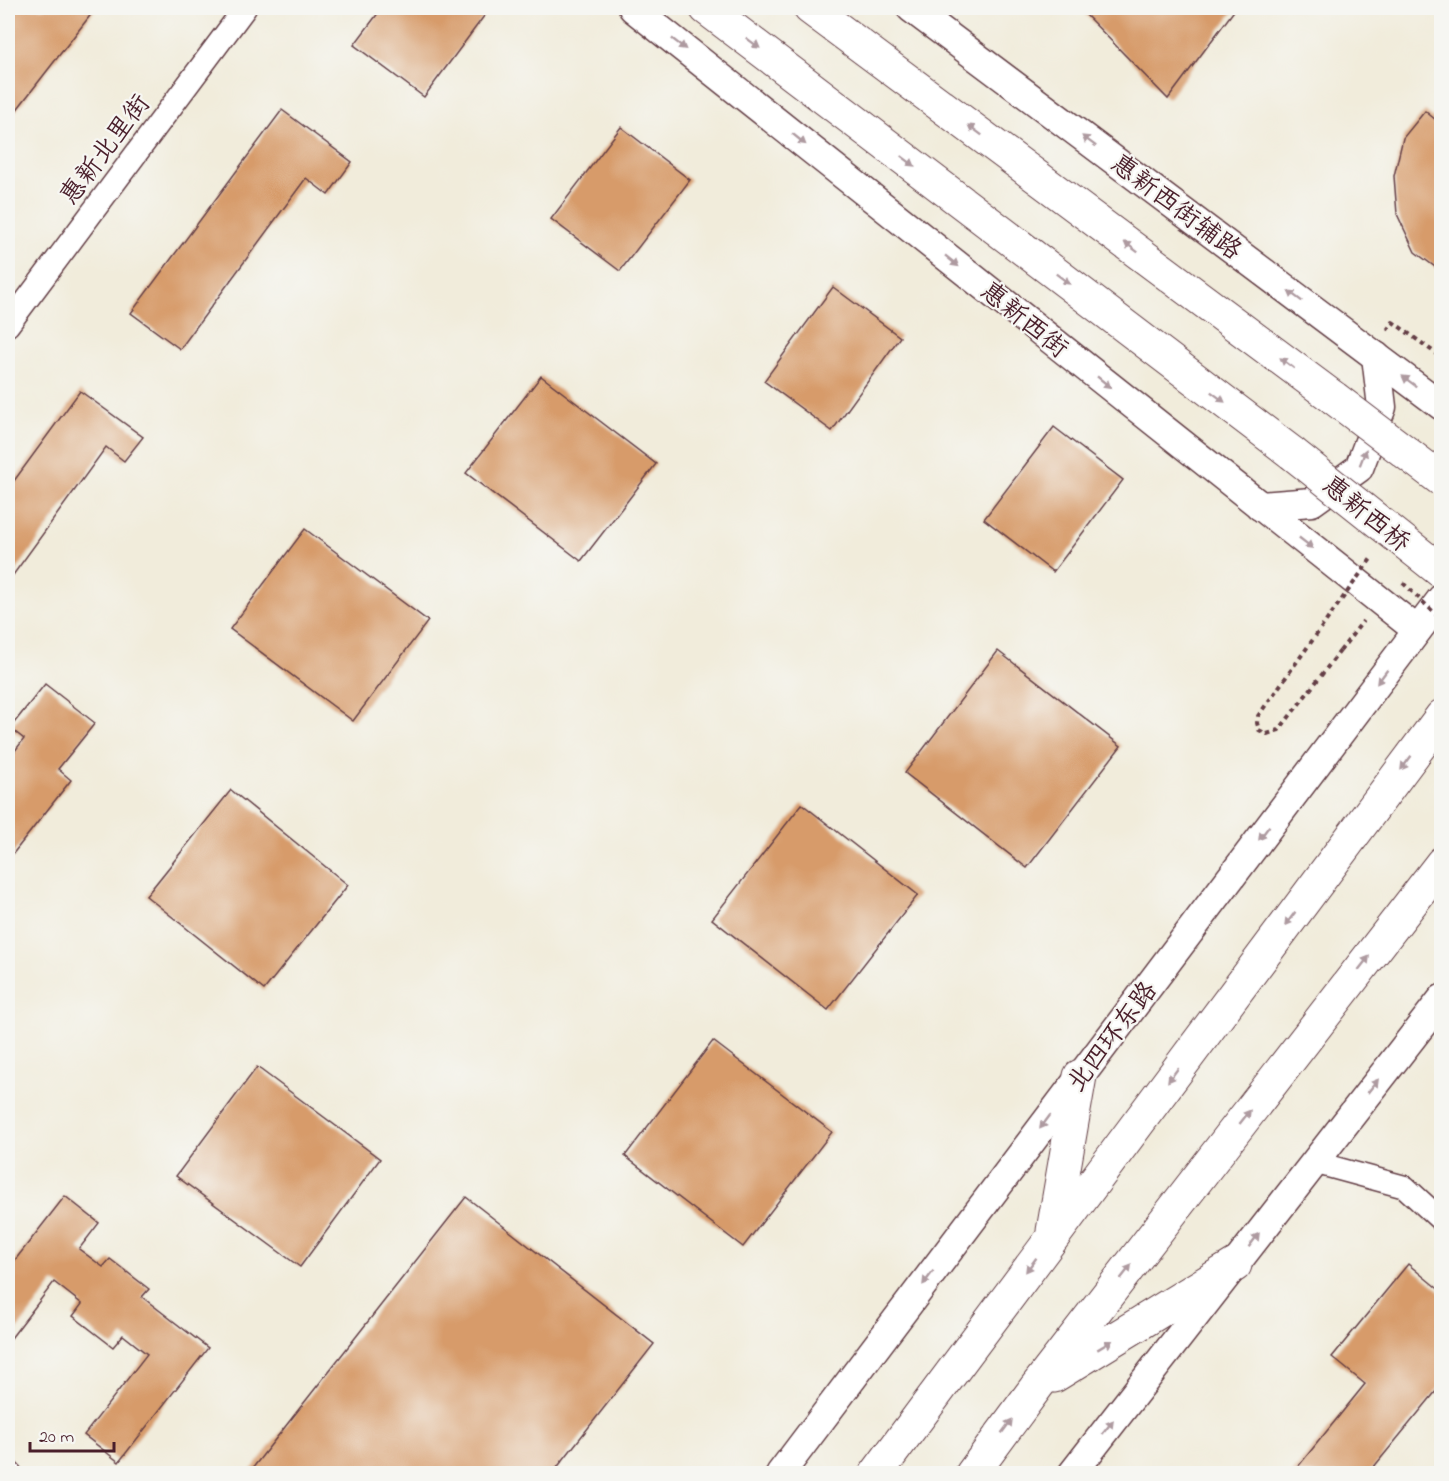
<svg xmlns="http://www.w3.org/2000/svg" width="1449" height="1481" font-family="'Indie Flower','LXGW WenKai TC',sans-serif">
<style>
.building{fill:#d79b6a}
.lines{fill:none;stroke-linecap:round;stroke-linejoin:round}
.minor-casing{stroke:#633e45;stroke-width:25}
.tertiary-casing{stroke:#633e45;stroke-width:31}
.primary-casing{stroke:#633e45;stroke-width:35}
.trunk-casing{stroke:#633e45;stroke-width:35}
.path{stroke:#633e45;stroke-width:4;stroke-dasharray:4.5 4.5;stroke-linecap:butt}
.minor{stroke:#fff;stroke-width:22}
.tertiary{stroke:#fff;stroke-width:28}
.primary{stroke:#fff;stroke-width:33}
.trunk{stroke:#fff;stroke-width:33}
.primary-bridge-casing{stroke:#633e45;stroke-width:35;stroke-linecap:butt}
.path-bridge{stroke:#633e45;stroke-width:4;stroke-dasharray:4.5 4.5;stroke-linecap:butt}
.primary-bridge{stroke:#fff;stroke-width:33}
.oneway{fill:#ae9aa0}
.labels{text-anchor:middle;stroke-width:4.5;stroke-linejoin:round;paint-order:stroke}
.street-label{font-size:26px;fill:#4a1f2b;stroke:#f6f6f2}
</style>
<rect width="100%" height="100%" fill="#f6f6f2"/>
<filter id="ink" filterUnits="userSpaceOnUse"><feTurbulence type="fractalNoise" baseFrequency=".0167" numOctaves="2"/><feDisplacementMap in="SourceGraphic" scale="12" xChannelSelector="R" yChannelSelector="G"/><feConvolveMatrix kernelMatrix="1 2 1 2 8 2 1 2 1" color-interpolation-filters="sRGB"/></filter>
<filter id="wash" filterUnits="userSpaceOnUse"><feTurbulence type="fractalNoise" baseFrequency=".008" numOctaves="4" result="noise"/><feDisplacementMap in="SourceGraphic" scale="24" xChannelSelector="R" yChannelSelector="G"/><feGaussianBlur stdDeviation="1.35" result="paint"/><feColorMatrix in="noise" values="0 0 0 0 0 0 0 0 0 0 0 0 0 0 0 0 0 1.4 0 .05"/><feComposite in="paint" operator="in"/></filter>
<g filter="url(#wash)">
<rect width="100%" height="100%" fill="#f1ecdb"/>
<g id="blocks">
<g class="building">
<path d="M8,8H96L8,121Z"/>
<path d="M382,8H490L424,97L354,45Z"/>
<path d="M1090,8H1236L1168,99L1085,14Z"/>
<path d="M282,110L352,162L328,195L306,178L180,349L131,313Z"/>
<path d="M1425,111L1442,125V272L1415,252L1397,214L1394,176L1403,138Z"/>
<path d="M621,127L690,180L620,271L551,219Z"/>
<path d="M833,287L900,337L832,431L764,381Z"/>
<path d="M541,376L656,464L581,561L466,473Z"/>
<path d="M80,391L143,437L124,461L106,447L8,582V489Z"/>
<path d="M1054,427L1123,480L1053,572L984,519Z"/>
<path d="M305,529L428,621L353,721L230,629Z"/>
<path d="M998,651L1121,746L1027,868L905,773Z"/>
<path d="M45,684L95,723L58,769L71,780L8,860V760L24,739L10,728Z"/>
<path d="M231,790L348,885L264,990L146,896Z"/>
<path d="M802,804L918,895L828,1010L712,919Z"/>
<path d="M713,1041L832,1132L743,1247L625,1156Z"/>
<path d="M257,1067L380,1159L300,1267L176,1176Z"/>
<path d="M65,1196L99,1223L79,1249L103,1267L110,1259L149,1289L142,1297L208,1348L119,1462L84,1435L147,1354L123,1335L113,1347L73,1316L82,1304L54,1282L8,1342V1269Z"/>
<path d="M466,1197L654,1344L552,1474H248Z"/>
<path d="M1408,1264L1442,1292V1384L1368,1474H1292L1365,1384L1332,1357Z"/>
</g>
</g>
</g>
<g filter="url(#ink)">
<use href="#blocks" fill-opacity="0" stroke="#633e45" stroke-width="1.5"/>
<g class="lines">
<defs>
<g id="minor">
<path d="M8,325L245,8"/>
<path d="M1313,1162L1405,1187L1442,1221"/>
<path d="M8,1471L11,1474"/>
</g>
<g id="tertiary">
<path d="M633,8L1417,630"/>
<path d="M911,8L1442,406"/>
<path d="M1260,506L1312,502L1359,468L1382,407L1376,356"/>
<path d="M780,1474L1442,598"/>
<path d="M1072,1474L1442,999"/>
</g>
<g id="primary">
<path d="M706,8L1292,453"/>
<path d="M810,8L1334,398"/>
</g>
<g id="trunk">
<path d="M1053,1231L1080,1076"/>
<path d="M1054,1376L1235,1265"/>
<path d="M876,1474L1442,716"/>
<path d="M972,1474L1037,1386L1442,863"/>
</g>
</defs>
<use href="#minor" class="minor-casing"/>
<use href="#tertiary" class="tertiary-casing"/>
<use href="#primary" class="primary-casing"/>
<use href="#trunk" class="trunk-casing"/>
<g class="path">
<path d="M1387,330L1393,322L1442,358"/>
<path d="M1340,651L1363,621"/>
</g>
<use href="#minor" class="minor"/>
<use href="#tertiary" class="tertiary"/>
<use href="#primary" class="primary"/>
<use href="#trunk" class="trunk"/>
<defs>
<g id="primary-bridge">
<path d="M1334,398L1442,480"/>
<path d="M1292,453L1442,572"/>
</g>
</defs>
<use href="#primary-bridge" class="primary-bridge-casing"/>
<g class="path-bridge">
<path d="M1403,583L1442,620"/>
<path d="M1340,651L1279,730L1267,734L1259,730L1257,723L1258,716L1373,556"/>
</g>
<use href="#primary-bridge" class="primary-bridge"/>
</g>
<defs><path id="oneway-solid" d="M-6-.8H1V-3.2L6.5 0L1 3.2V.8H-6Z" transform="scale(1.5)"/></defs>
<g class="oneway">
<use href="#oneway-solid" transform="translate(753 43) rotate(37)"/>
<use href="#oneway-solid" transform="translate(679 44) rotate(38)"/>
<use href="#oneway-solid" transform="translate(975 130) rotate(-143)"/>
<use href="#oneway-solid" transform="translate(799 139) rotate(39)"/>
<use href="#oneway-solid" transform="translate(1089 141) rotate(-143)"/>
<use href="#oneway-solid" transform="translate(908 161) rotate(37)"/>
<use href="#oneway-solid" transform="translate(1131 247) rotate(-143)"/>
<use href="#oneway-solid" transform="translate(952 261) rotate(39)"/>
<use href="#oneway-solid" transform="translate(1063 279) rotate(37)"/>
<use href="#oneway-solid" transform="translate(1295 296) rotate(-143)"/>
<use href="#oneway-solid" transform="translate(1287 363) rotate(-143)"/>
<use href="#oneway-solid" transform="translate(1409 381) rotate(-143)"/>
<use href="#oneway-solid" transform="translate(1104 382) rotate(39)"/>
<use href="#oneway-solid" transform="translate(1218 397) rotate(37)"/>
<use href="#oneway-solid" transform="translate(1363 457) rotate(-69)"/>
<use href="#oneway-solid" transform="translate(1306 543) rotate(38)"/>
<use href="#oneway-solid" transform="translate(1382 677) rotate(127)"/>
<use href="#oneway-solid" transform="translate(1406 763) rotate(127)"/>
<use href="#oneway-solid" transform="translate(1264 833) rotate(127)"/>
<use href="#oneway-solid" transform="translate(1290 919) rotate(127)"/>
<use href="#oneway-solid" transform="translate(1364 963) rotate(-52)"/>
<use href="#oneway-solid" transform="translate(1173 1075) rotate(127)"/>
<use href="#oneway-solid" transform="translate(1373 1086) rotate(-52)"/>
<use href="#oneway-solid" transform="translate(1245 1117) rotate(-52)"/>
<use href="#oneway-solid" transform="translate(1045 1122) rotate(127)"/>
<use href="#oneway-solid" transform="translate(1254 1240) rotate(-53)"/>
<use href="#oneway-solid" transform="translate(1031 1265) rotate(127)"/>
<use href="#oneway-solid" transform="translate(1126 1272) rotate(-52)"/>
<use href="#oneway-solid" transform="translate(928 1278) rotate(127)"/>
<use href="#oneway-solid" transform="translate(1105 1345) rotate(-31)"/>
<use href="#oneway-solid" transform="translate(1007 1426) rotate(-53)"/>
<use href="#oneway-solid" transform="translate(1108 1427) rotate(-52)"/>
</g>
</g>
<g class="labels">
<g class="street-label">
<text transform="translate(104 149) rotate(-53)" y="9">惠新北里街</text>
<text transform="translate(1177 206) rotate(37)" y="9">惠新西街辅路</text>
<text transform="translate(1025 319) rotate(39)" y="9">惠新西街</text>
<text transform="translate(1367 513) rotate(39)" y="9">惠新西桥</text>
<text transform="translate(1111 1036) rotate(-53)" y="9">北四环东路</text>
</g>
</g>
<rect width="1449" height="1481" fill="none" stroke="#f6f6f2" stroke-width="30"/>
<path d="M30 1442v9h84v-9" fill="none" stroke="#4a1f2b" stroke-width="3"/>
<text x="39" y="1442" font-size="18" fill="#4a1f2b" stroke="#f6f6f2" stroke-width="4.5" paint-order="stroke">20 m</text>
</svg>
